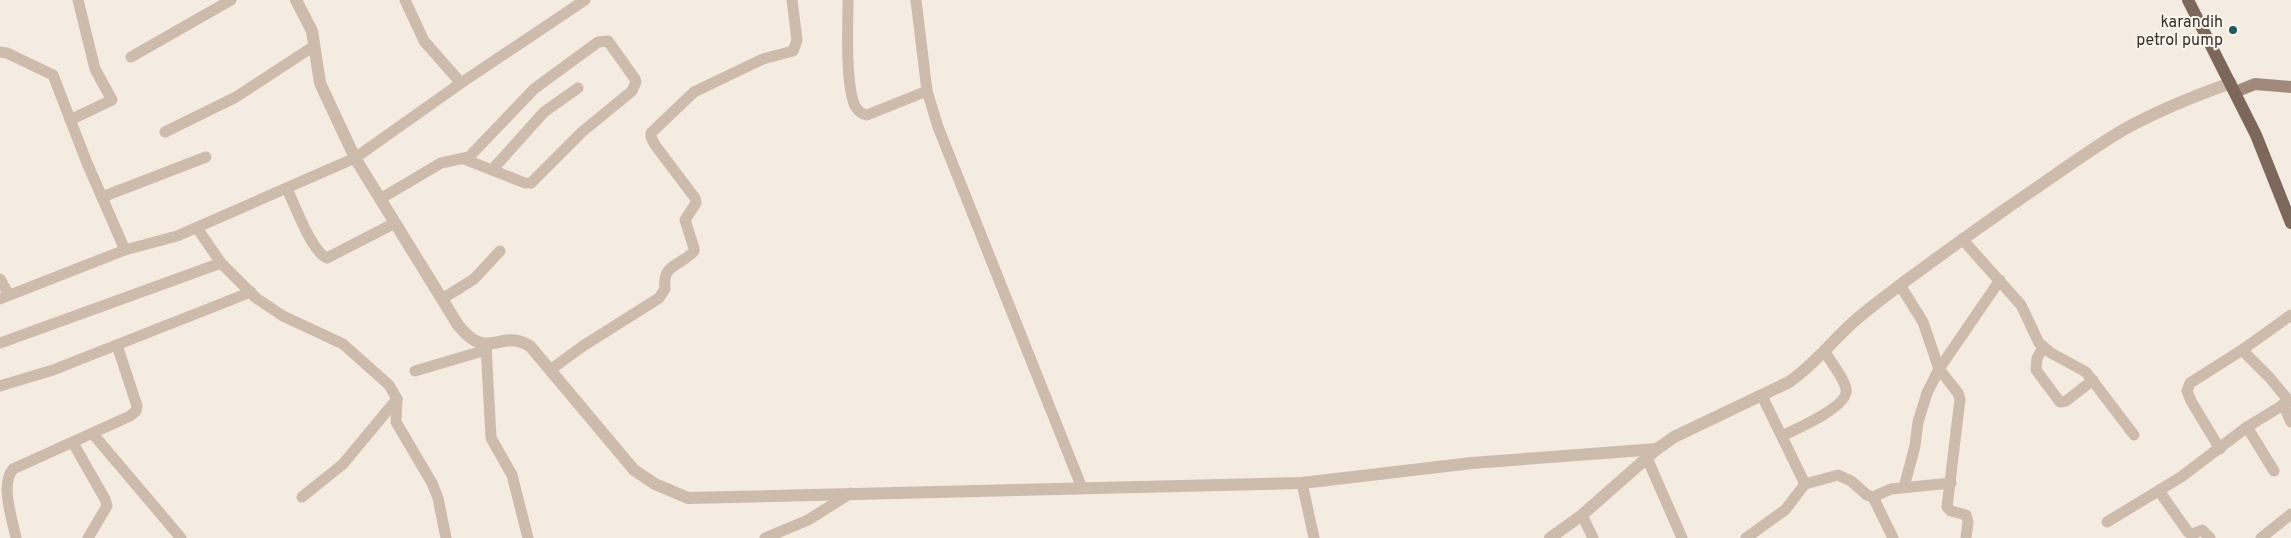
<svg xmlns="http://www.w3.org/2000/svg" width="2291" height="538" font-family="Overpass,sans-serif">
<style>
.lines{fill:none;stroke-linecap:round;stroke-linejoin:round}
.minor{stroke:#cdbbac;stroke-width:11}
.tertiary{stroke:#cdbbac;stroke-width:12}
.secondary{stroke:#a18a7d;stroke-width:12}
.primary{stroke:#7d675c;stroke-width:12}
.poi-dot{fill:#1f5a5e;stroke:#fbf5ee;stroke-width:2}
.labels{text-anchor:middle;stroke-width:4;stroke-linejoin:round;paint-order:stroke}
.poi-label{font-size:16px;fill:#3b302b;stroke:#fbf5ee;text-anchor:end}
</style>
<rect width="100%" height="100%" fill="#f4ebe1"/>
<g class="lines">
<g class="minor">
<path d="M405,0L424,41L461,83"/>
<path d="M848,0C848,26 845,83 855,106C858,111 861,114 867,115L927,91"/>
<path d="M916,0L927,91L938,127L1082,488"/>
<path d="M0,52L7,53L53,75L87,163L125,250"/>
<path d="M131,57L231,0"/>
<path d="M70,120L112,100L95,69L78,0"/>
<path d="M165,132L236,97L314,46"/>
<path d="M492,170L544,112L578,88"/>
<path d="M287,189C295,205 311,251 327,258L395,223"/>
<path d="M102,197L206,157"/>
<path d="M380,199L441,163L469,157L534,89L598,42L608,41L635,79L636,82L632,91L582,132L531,183H525L464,159"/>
<path d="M197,228L221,263L256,298L283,316L343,344L389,385L397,399L396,422L432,483L438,498L446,538"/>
<path d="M1962,239L2021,305L2039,343L2051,353L2086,372L2134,435"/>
<path d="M0,279L9,295"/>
<path d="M1900,285L1923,322L1939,369L1958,393L1960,399L1947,507L1951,511L1966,515L1968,522L1966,538"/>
<path d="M0,299L125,250L177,236L355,158L461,83L585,0"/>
<path d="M442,299L474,279L500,251"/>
<path d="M0,343L221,263"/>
<path d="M486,345L491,438L512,475L528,538"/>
<path d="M2043,348L2037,358L2036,370L2060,402L2066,401L2093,380"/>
<path d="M2242,350L2269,377L2289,401"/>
<path d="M550,370L583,346L659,298L665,289C662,263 680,267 694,251V248L685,220L696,203L695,198L655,145L651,137V133L694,92L763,59L793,51L797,40L792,0"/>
<path d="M415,371L486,350"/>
<path d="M0,386L53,370L251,292"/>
<path d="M1762,396L1805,484"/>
<path d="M2283,404L2291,422"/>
<path d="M2247,427L2274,471"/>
<path d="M93,434L181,538"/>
<path d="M1782,436C1796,429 1850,406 1846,389C1844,377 1831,363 1825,352"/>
<path d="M73,443L105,499L107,506L88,538"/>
<path d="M2220,449L2191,401L2187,391L2190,383L2242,350L2291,315"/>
<path d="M1647,458L1682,538"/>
<path d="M1302,483L1314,538"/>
<path d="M1904,487L1915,446L1918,422L1927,393L1939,369L2000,280"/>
<path d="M2159,491L2188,532L2192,534L2202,530L2210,538"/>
<path d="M302,497L343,464L397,399"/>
<path d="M1873,497L1891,489L1951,483"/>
<path d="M1582,515L1593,538"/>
<path d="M2107,522L2181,477L2247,427L2291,400"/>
<path d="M16,538C12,518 0,484 13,469L130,416L136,411L137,406L117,345"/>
<path d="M765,538L808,520L851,493"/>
<path d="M1746,538L1785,510L1805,484L1838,475L1851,481L1867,495L1873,497L1893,538"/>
<path d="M2261,538L2291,514"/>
</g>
<g class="tertiary">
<path d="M296,0L312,31L320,83L355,158L458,325C489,364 499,327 530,346L634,470L655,484L688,498L1302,483L1472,463L1657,449"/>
<path d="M1550,538L1582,515L1657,449L1674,437L1789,382C1818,362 1837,334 1864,313C1910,276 1959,242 2007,208C2046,182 2083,154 2123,130C2157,111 2194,96 2231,83"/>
</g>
<path class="secondary" d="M2235,92L2255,84L2291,87"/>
<path class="primary" d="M2188,0L2256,135L2291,223"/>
</g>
<circle class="poi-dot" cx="2233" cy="30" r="5"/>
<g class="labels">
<g class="poi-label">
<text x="2223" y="27">karandih<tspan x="2223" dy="18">petrol pump</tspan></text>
</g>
</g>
</svg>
